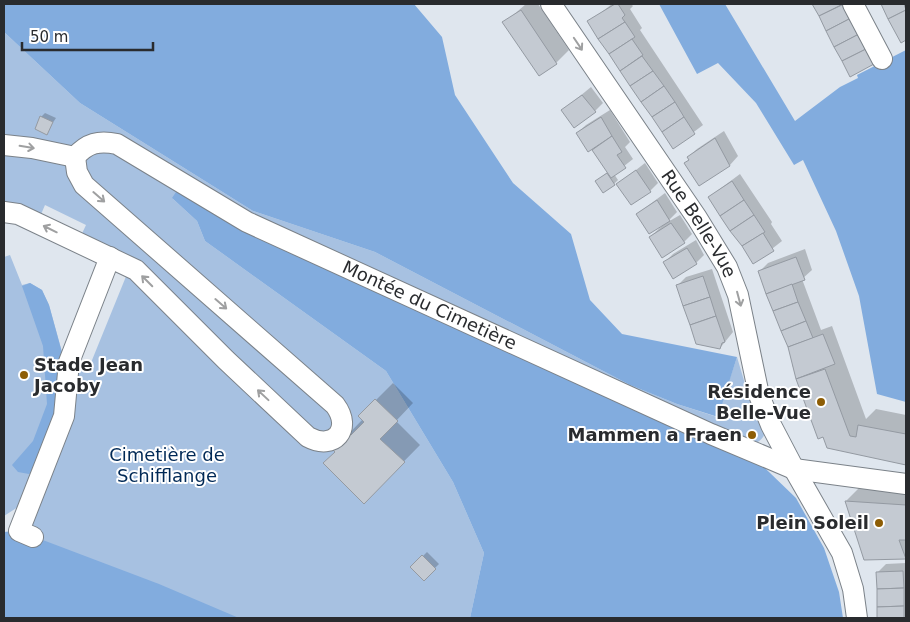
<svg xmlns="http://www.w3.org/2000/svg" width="910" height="622" font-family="'DejaVu Sans',sans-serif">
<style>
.green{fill:#a7c1e1}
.forest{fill:#82acde}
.shadow{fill:#0003}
.building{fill:#c4cad2;stroke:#949aa2}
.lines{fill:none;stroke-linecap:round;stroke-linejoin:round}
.minor-casing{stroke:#7b8289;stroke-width:22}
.minor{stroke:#fff;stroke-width:20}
.oneway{stroke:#9fa0a1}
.poi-dot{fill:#8d5d05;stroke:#fff;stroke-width:2}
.labels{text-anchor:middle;stroke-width:4;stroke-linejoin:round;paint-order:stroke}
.street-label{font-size:18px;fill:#292b2e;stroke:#fff}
.poi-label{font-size:18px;font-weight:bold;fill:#292b2e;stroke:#fff;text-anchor:end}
.park-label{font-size:18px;fill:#002956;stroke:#fff}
</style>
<rect width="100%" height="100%" fill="#dfe6ee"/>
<path class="green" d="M4,32L80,103L253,211L375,252L630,385L677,404L717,417L737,357L756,421L763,418C766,429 767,437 756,443L172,198L197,221L205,241L386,371L453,482L484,553L470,618H4V532L19,531L32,498L4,516V257L10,255L22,285L30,283L42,290L49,305L64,359L88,370L127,274L78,242L86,225L45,205L39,219L5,204Z"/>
<g class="forest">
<path d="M4,4H414L442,37L455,95L513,183L571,234L590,300L622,334L737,357L718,417L677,404L630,385L375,252L253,211L80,103L4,32Z"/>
<path d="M659,4H725L795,121L840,87L858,78L857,75L906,50V402L877,394L859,296L836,231L803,160L794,165L756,103L718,63L697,74Z"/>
<path d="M182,183L743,447L796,498L824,548L839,592L843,618H470L484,553L453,482L386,371L205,241L197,221L172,198Z"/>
<path d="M30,283L42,290L49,305L64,360L46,464L29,474L18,472L12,465L33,441L47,404L43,346L22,286Z"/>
<path d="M19,531L159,584L239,618H4V532Z"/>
</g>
<g class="shadow">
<path d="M526,4H538L569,50L556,63L539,75L504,23Z"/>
<path d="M612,4H631L633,6L630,9L642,28L640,30L703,125L674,147L589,22Z"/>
<path d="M813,4H856L850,75Z"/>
<path d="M882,4H906V39L901,42Z"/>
<path d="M591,87L603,103L595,111L563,110Z"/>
<path d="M610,110L630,142L625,147L633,159L614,174L618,180L614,184L600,178L608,172L592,148L577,133L586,125Z"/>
<path d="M45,113L56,118L46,133L41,117Z"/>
<path d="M724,131L738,156L730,165L700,184L686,163L690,159L688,157L697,149Z"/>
<path d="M645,163L658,183L650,191L618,184Z"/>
<path d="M740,174L772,222L771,224L782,241L754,263L709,197Z"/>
<path d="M665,193L677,212L666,223L680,215L692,234L684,242L650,237L662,226L637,214Z"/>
<path d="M696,240L704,255L696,263H664L673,254Z"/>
<path d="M805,249L812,270L802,279L821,330L832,326L866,419L876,409L906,415V463L828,447L792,365L795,362L759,272L768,263Z"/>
<path d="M712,269L733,332L720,348L677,286L686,277Z"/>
<path d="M393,383L413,403L396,421L420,445L364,502L334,449L363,419L360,416Z"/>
<path d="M859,488L906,492L905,558L864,559L846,501Z"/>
<path d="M427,552L439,564L424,579L412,567Z"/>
<path d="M906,563V618H878V572L886,564Z"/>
</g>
<g class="building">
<path d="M615,4H618L625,15L622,18L625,22L598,39L587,21Z"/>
<path d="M812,4H843L819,16Z"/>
<path d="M844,4L851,18L826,31L819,16Z"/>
<path d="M881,4H904L906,10L888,19Z"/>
<path d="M521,10L557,64L539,76L502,22Z"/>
<path d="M906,10V40L901,43L888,19Z"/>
<path d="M851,18L859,34L834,47L826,31Z"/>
<path d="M625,22L635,37L609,54L598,39Z"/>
<path d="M859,34L866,49L842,61L834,47Z"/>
<path d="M632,39L643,55L620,71L609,54Z"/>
<path d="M866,49L874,64L850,77L842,61Z"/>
<path d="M642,56L653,71L630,86L620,71Z"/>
<path d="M653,71L664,86L641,102L630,86Z"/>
<path d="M664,86L675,102L652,117L641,102Z"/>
<path d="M582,95L596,112L574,128L561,110Z"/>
<path d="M675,102L684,117L662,132L652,117Z"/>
<path d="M40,116L53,122L47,135L35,129Z"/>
<path d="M601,117L612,136L588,152L576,133Z"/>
<path d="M684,117L695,134L673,149L662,132Z"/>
<path d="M612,136L622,152L617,155L626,168L611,178L592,150Z"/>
<path d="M715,138L730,166L699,186L684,163L689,160L687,157Z"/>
<path d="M636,170L651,192L631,205L616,184Z"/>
<path d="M607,173L615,185L603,193L595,181Z"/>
<path d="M732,181L744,200L720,216L708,197Z"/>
<path d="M657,200L670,221L649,234L636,214Z"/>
<path d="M744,200L754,215L730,231L720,216Z"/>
<path d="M754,215L765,232L742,246L730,231Z"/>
<path d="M671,223L685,243L662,258L649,237Z"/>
<path d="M763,233L774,251L753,264L742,246Z"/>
<path d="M687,248L697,264L673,279L663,262Z"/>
<path d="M796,257L805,280L766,294L758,271Z"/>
<path d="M703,276L710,297L683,306L676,285Z"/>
<path d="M792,284L798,302L773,311L766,294Z"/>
<path d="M710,297L716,316L690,325L683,306Z"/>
<path d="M798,302L806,321L781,331L773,311Z"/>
<path d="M716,316L725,342L722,343L720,349L696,344L690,325Z"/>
<path d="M806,321L813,338L788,347L781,331Z"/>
<path d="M823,334L835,364L796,379L788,347Z"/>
<path d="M825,369L850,436L856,437L858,425L906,434V465L827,448L823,437L818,439L796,379Z"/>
<path d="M375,399L398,421L380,439L405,462L364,504L323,463L335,452L332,449L349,432L351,435L364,422L358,416Z"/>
<path d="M845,501L906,505V540H899L906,559L864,560Z"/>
<path d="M422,555L436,569L424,581L410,567Z"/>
<path d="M903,571L904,588L877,589L876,572Z"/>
<path d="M904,588V606L877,607V589Z"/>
<path d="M904,606V618H877V607Z"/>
</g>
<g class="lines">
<defs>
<g id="minor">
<path id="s1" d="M551,4L697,218L727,267L738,295L759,395L771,425L794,469L842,553L853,589L857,618"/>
<path d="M853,4L882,59"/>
<path d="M4,145L32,148L75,157"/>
<path id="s2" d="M75,157C87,143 99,140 117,144L247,222L711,434L794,469L906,484"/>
<path d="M4,212L18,214L136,270L226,360L308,437C334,451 353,429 335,405L84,185L77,172L75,157"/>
<path d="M33,537L19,531L64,416L69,362L110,257"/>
</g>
</defs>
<use href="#minor" class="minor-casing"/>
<use href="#minor" class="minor"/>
</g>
<defs><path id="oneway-shaft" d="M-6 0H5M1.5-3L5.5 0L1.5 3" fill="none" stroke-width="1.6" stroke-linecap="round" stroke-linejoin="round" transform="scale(1.25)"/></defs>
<g class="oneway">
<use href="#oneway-shaft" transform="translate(578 44) rotate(56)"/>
<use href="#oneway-shaft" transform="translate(27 147) rotate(9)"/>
<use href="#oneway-shaft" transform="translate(99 197) rotate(41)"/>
<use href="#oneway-shaft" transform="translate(50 229) rotate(-154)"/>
<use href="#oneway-shaft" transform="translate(147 281) rotate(-135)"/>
<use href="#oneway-shaft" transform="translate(739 299) rotate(75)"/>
<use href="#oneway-shaft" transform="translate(221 304) rotate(41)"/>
<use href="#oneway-shaft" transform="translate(263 395) rotate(-137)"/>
</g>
<g class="poi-dot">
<circle cx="24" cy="375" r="5"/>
<circle cx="821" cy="402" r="5"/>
<circle cx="752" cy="435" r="5"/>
<circle cx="879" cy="523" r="5"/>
</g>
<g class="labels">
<g class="street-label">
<text dy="6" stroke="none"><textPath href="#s1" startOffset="265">Rue Belle-Vue</textPath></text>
<text dy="6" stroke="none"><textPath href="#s2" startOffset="399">Montée du Cimetière</textPath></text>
</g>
<g class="poi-label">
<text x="34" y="371" text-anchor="start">Stade Jean<tspan x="34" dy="21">Jacoby</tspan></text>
<text x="811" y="398">Résidence<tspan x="811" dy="21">Belle-Vue</tspan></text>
<text x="742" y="441">Mammen a Fraen</text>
<text x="869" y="529">Plein Soleil</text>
</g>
<g class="park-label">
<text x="167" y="461">Cimetière de<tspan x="167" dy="21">Schifflange</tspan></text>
</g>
</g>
<rect width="910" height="622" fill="none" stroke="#292b2e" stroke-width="10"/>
<path d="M22 42v8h131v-8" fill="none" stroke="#292b2e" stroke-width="2.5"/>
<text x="30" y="42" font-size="15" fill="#292b2e" stroke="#ffffff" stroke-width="4" paint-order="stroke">50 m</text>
</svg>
